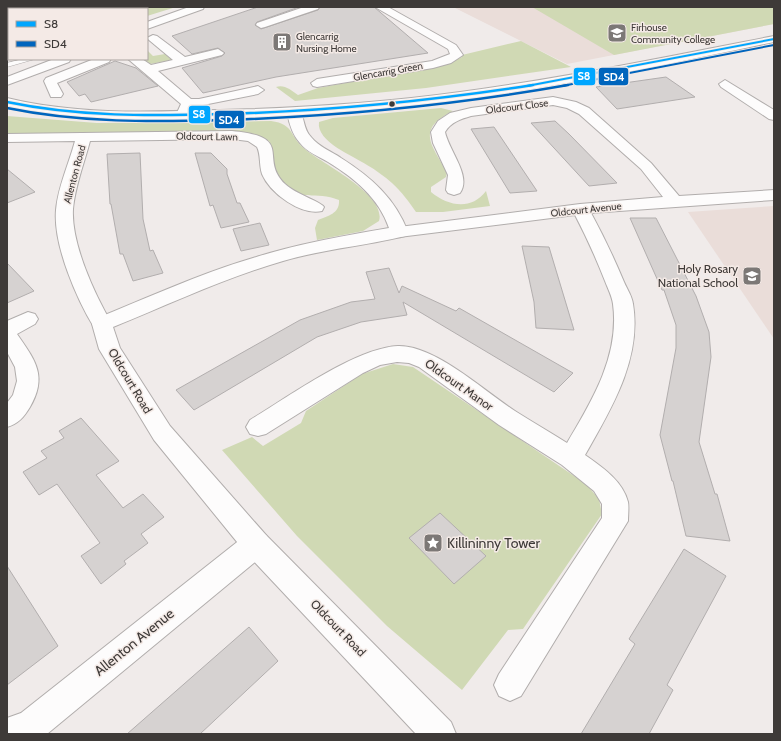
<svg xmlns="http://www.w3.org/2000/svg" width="781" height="741" font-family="Cabin,sans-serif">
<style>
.built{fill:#eaddd9}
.green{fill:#d0d9b4}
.building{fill:#d6d2d1;stroke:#b2aeae}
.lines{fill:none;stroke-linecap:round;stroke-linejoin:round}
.service-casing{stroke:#b1adac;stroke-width:1}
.minor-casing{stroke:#b1adac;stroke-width:2}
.tertiary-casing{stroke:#b1adac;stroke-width:2}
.secondary-casing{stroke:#b1adac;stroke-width:2}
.service{fill:#fdfcfc;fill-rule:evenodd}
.minor{fill:#fdfcfc;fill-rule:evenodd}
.tertiary{fill:#fdfcfc;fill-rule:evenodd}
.secondary{fill:#fdfcfc;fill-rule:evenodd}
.bus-1-far1-casing{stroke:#f4eae6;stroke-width:3.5}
.bus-1-casing{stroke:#f4eae6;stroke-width:4.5}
.bus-2-far1-casing{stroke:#f4eae6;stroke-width:3.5}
.bus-2-casing{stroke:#f4eae6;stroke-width:4.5}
.bus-1-far1{stroke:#00a6ff;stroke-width:2}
.bus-1{stroke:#00a6ff;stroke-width:2.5}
.bus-2-far1{stroke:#0065bd;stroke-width:2}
.bus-2{stroke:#0065bd;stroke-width:2.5}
.bus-dot{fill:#3e3a38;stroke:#f4eae6;stroke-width:1.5}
.labels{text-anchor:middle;stroke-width:3;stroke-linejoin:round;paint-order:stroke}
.far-poi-label{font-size:10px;fill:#3e3a38;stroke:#f4eae6;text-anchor:start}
.far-street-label{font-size:10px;fill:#3e3a38;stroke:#f4eae6}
.poi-label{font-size:12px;fill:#3e3a38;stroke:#f4eae6;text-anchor:end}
.street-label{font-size:12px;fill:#3e3a38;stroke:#f4eae6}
.near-poi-label{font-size:14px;fill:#3e3a38;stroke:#f4eae6;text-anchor:start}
.near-street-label{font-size:14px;fill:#3e3a38;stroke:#f4eae6}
.line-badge{stroke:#f4eae6;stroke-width:1.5}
.badge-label{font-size:11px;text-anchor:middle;font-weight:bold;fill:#fff}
</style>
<rect width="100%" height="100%" fill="#f0ebea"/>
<g class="built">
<path d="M453,7H774V24L567,64Z"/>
<path d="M774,206V339L688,212Z"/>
</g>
<g class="green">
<path d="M94,7H176L147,16V9H99Z"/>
<path d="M532,7H774V24L614,55Z"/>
<path d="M521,41L571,67L426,88L295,101L276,87C284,84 291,90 298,95L318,88L448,64L462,57V55Z"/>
<path d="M147,50L153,56L165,54L172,60L150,64L143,59H147Z"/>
<path d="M441,108L453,111C416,129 431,144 447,172L446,177L431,187V192C448,206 471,211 486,191L490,206L443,212H416C409,202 402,192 392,183C385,177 376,170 367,165C354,156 316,142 319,122L333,118Z"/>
<path d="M7,116L97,123L271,121C295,124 289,137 306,150C323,164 387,195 379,221L363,231L317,240L315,228L318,220C329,216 340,213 339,200C315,190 300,204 282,181C280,178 276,174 275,171C272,161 275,151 269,141L250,133L7,134Z"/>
<path d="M393,364L413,367L586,484L599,499L602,514L523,629L508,630L462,690L387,626L297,536L222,450L252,437L263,446L301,423L306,411L362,374Z"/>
</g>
<g class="building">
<path d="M258,7H299L257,22L255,25L261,29L318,10L320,7H374L428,53L276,77L203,93L182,68L222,56L225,53L218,48L192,54L172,36Z"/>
<path d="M115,61L136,68L158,86L91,102L85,94L79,96L67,82Z"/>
<path d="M666,77L695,97L617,109L596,87Z"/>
<path d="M555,121L569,134L617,183L589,186L531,123Z"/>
<path d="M494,127L537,191L510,193L471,129Z"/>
<path d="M140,153L143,219L150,251L153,250L163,273L133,281L123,254H120L111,204H110L107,154Z"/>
<path d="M195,153H211L227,169V174L237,203H240L249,222L221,228L213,205L210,206Z"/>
<path d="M7,169L35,192L7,203Z"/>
<path d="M630,218H656L696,296L709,332L711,357L699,442L715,494H717L730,541L686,536L673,481H672L660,435L676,348V325L664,290H662Z"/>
<path d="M260,223L269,245L241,251L233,229Z"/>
<path d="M522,246L549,247L574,330L536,328L534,302Z"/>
<path d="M7,263L34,291L7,303Z"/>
<path d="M389,268L399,293L402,286L456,311L459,308L573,373L554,392L403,302L407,315L361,322L317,337L194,410L176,390L300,320L351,302L375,299L366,272Z"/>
<path d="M81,418L119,461L96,475L123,508L143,494L164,517L141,534L148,543L124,561L126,564L101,584L81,556L100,543L57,484L39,495L23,472L47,458L41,451L64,438L59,431Z"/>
<path d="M440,513L486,556L454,584L409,538Z"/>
<path d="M684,549L726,576L667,685L673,690L649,734H581L635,644L629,639Z"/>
<path d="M7,566L58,646L7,685Z"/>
<path d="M249,627L278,661L200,734H127Z"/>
</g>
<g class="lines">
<defs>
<g id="service">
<path d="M7,20L9,21V25L7,24Z"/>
<path d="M23,59H35L7,67V63Z"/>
</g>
<g id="minor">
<path d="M304,7H319L318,9L265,27L261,28L256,25L257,23Z"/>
<path d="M375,7H388L456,45L463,55L451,63L433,68L317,87L313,86L311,83L317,79L432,61L450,54L448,49Z"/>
<path d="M153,35L157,36L185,57L218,49L224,53L222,55L158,71L191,99H199L258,86L264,90L258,94L193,107L188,118H178L176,115L181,104L128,59H142L151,65L173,60L149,40L147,38Z"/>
<path d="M94,59H111L109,62L57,83L63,94L61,97H51L44,81L46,78Z"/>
<path d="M725,80L774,110V120L769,119L721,87L719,84Z"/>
<path d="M553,97L576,102L589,108L651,163L679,196L774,190V200L591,213C603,235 614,258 624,282C627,289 632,296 633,304C642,359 611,409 585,455C602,467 623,481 628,502C629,507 628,515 628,521L521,696L510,701L499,696L494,685L499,674L602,518V504L594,491L562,465L499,425L419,367L409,363L397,362L380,365L363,373L266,434L258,436L250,434L246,427L250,420C287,398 355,348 398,346C435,345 484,391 515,411C532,422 550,432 567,443C592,401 620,355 613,304C612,296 608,289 605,281C596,258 586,236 575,215L399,237L393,236L390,232L393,228L399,227L580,204L663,197L641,169L579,114L567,108L553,105L471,116C461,119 451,122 445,132C449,151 472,176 460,193L454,195L448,193L446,190L448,175L433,143L431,132L438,121L450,113L471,108Z"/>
<path d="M232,131C296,137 258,158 285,184C295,194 320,201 324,207L322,211C301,216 270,193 262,174C259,165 261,155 257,147L248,141L232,139L90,141C84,164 75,186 73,209C71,244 95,295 112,324L109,329L102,331L95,329C77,300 53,245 56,210C58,186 69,164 75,141L7,142V134Z"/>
<path d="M28,312L35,314L38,319L35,324L17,334C35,360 48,376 30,407C24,417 18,424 7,427V403L13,395L17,381L15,367L7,352V321Z"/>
<path d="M256,531L266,535L270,544L266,553L47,734H7V718L21,713L246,535Z"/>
</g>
<path id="tertiary" d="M294,108L299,109C305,118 303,129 311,137C319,147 331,151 341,158C371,177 395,198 408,232L405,236C365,246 323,249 283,261C224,278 170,304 113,327L120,348L170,426L266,535L451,722L456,734H416L246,553L154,440L99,349L92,324L95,319C147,298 199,274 253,258C297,244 343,236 389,228C379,198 354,178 328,162C318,156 307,152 300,143C292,134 289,123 287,112L289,109Z"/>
<g id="secondary">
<path d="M189,7H204L203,9L147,29V22Z"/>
<path d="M774,36V42C670,64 566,86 460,100C381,111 300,116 220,119C148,121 77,123 7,106V98C77,115 148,112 220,110C300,108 381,103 460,92C565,78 670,56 774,36Z"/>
<path d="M54,59H71L69,62L7,85V77Z"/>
</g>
</defs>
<use href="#service" class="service-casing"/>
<use href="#minor" class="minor-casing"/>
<use href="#tertiary" class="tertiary-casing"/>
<use href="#secondary" class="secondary-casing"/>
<use href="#service" class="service"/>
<use href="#minor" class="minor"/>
<use href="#tertiary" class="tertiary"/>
<use href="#secondary" class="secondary"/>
<defs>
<path id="bus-1-far1" d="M527,86L774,39"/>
<path id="bus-1" d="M7,102C79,117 150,116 223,114C327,111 430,101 533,85"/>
<path id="bus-2-far1" d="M562,86L774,45"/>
<path id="bus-2" d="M7,108C80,123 152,122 226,120C341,116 455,105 568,85"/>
</defs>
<use href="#bus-1-far1" class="bus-1-far1-casing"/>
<use href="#bus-1" class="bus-1-casing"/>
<use href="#bus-2-far1" class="bus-2-far1-casing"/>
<use href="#bus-2" class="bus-2-casing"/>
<use href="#bus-1-far1" class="bus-1-far1"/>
<use href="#bus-1" class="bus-1"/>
<use href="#bus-2-far1" class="bus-2-far1"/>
<use href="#bus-2" class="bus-2"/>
</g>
<defs>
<symbol id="school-square" viewBox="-11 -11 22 22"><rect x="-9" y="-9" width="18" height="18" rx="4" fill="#7c7876" stroke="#f4eae6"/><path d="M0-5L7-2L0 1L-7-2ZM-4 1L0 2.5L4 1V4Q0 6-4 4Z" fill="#fff"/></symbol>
<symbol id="building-square" viewBox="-11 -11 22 22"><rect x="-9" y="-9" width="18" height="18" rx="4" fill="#7c7876" stroke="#f4eae6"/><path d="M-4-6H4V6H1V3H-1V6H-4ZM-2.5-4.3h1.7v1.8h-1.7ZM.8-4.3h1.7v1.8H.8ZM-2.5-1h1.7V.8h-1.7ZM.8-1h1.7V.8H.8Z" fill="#fff"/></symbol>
<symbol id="sight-square" viewBox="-11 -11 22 22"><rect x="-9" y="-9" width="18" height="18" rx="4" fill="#7c7876" stroke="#f4eae6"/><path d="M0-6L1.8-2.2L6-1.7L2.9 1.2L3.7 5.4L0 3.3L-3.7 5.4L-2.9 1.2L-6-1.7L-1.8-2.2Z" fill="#fff"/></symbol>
</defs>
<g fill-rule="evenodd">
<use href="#school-square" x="606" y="22" width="22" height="22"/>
<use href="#building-square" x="271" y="31" width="22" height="22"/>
<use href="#school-square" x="741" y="265" width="22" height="22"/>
<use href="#sight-square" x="422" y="532" width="22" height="22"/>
</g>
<circle class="bus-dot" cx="392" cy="104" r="3.5"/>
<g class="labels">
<g class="far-poi-label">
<text x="631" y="31">Firhouse<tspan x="631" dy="12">Community College</tspan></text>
<text x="296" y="40">Glencarrig<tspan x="296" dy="12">Nursing Home</tspan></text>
</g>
<g class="far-street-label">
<text transform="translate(388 71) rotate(-10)" y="4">Glencarrig Green</text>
<text transform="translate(517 106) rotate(-7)" y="4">Oldcourt Close</text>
<text transform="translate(207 136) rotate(1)" y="4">Oldcourt Lawn</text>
<text transform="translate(74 174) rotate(-75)" y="4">Allenton Road</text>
<text transform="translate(586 209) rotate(-6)" y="4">Oldcourt Avenue</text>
</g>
<g class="poi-label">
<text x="738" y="273">Holy Rosary<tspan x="738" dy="14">National School</tspan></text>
</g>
<g class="street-label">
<text transform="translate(130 381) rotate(59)" y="4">Oldcourt Road</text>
<text transform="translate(459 385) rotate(35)" y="4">Oldcourt Manor</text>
<text transform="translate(338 628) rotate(46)" y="4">Oldcourt Road</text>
</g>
<g class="near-poi-label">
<text x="447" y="548">Killininny Tower</text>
</g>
<g class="near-street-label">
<text transform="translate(134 642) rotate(-39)" y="5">Allenton Avenue</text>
</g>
</g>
<g class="line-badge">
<rect x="573" y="67" width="23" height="19" rx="4" fill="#00a6ff"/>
<rect x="598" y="67" width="31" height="19" rx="4" fill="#0065bd"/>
<rect x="188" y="105" width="23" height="19" rx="4" fill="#00a6ff"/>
<rect x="214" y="110" width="31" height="19" rx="4" fill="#0065bd"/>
</g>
<g class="badge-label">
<text x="584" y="80">S8</text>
<text x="614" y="81">SD4</text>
<text x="199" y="118">S8</text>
<text x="229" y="124">SD4</text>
</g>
<rect width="781" height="741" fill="none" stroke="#3e3a38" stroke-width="16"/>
<rect x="8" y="8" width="140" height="52" fill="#f4eae6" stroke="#aba4a0"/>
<rect x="16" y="21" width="20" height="6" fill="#00a6ff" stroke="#aba4a0"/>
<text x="44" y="28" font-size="12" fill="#3e3a38">S8</text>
<rect x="16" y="41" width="20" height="6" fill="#0065bd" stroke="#aba4a0"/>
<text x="44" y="48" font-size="12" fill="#3e3a38">SD4</text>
</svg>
